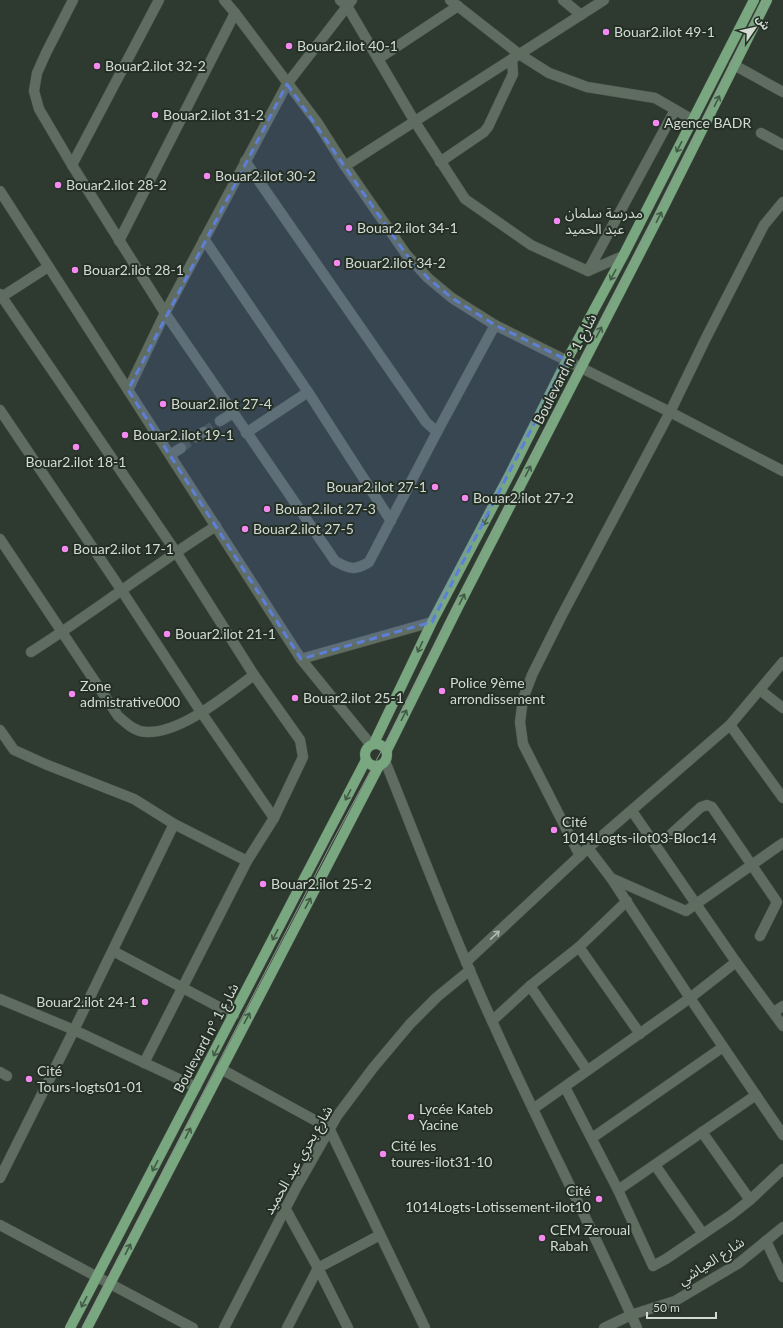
<svg xmlns="http://www.w3.org/2000/svg" width="783" height="1328" font-family="Lato,'Noto Sans Arabic',sans-serif">
<style>
.lines{fill:none;stroke-linecap:round;stroke-linejoin:round}
.minor-tunnel{stroke:#475148;stroke-width:10;stroke-dasharray:10 5;stroke-linecap:butt}
.minor-casing{stroke:#4b544c;stroke-width:11}
.major-casing{stroke:#4b544c;stroke-width:11}
.minor{stroke:#5f6c60;stroke-width:10}
.major{stroke:#79a880;stroke-width:10}
.tram{stroke:#8c948d;stroke-width:1}
.oneway{stroke:#425945}
.oneway2{stroke:#b0b9b1}
.marked{fill:#5d7fd7;fill-opacity:0.2;stroke:#5d7fd7;stroke-width:3;stroke-dasharray:8 5;stroke-linejoin:round}
.poi-dot{fill:#f389f1;stroke:#242f25;stroke-width:1.5}
.labels{text-anchor:middle;stroke-width:4;stroke-linejoin:round;paint-order:stroke}
.poi-label{font-size:14px;fill:#d3dad4;stroke:#242f25;text-anchor:start}
.street-label{font-size:14px;fill:#d3dad4;stroke:#242f25}
</style>
<rect width="100%" height="100%" fill="#2e392f"/>
<g class="lines">
<g class="minor-tunnel">
<path d="M204,432L220,421"/>
<path d="M181,448L196,437"/>
</g>
<defs>
<g id="minor">
<path d="M73,0L46,53L37,73L34,91L39,109L72,165L165,313L335,561C349,569 355,571 369,562L437,432L495,325"/>
<path d="M224,0L235,13L317,122L345,166L406,254L428,278L452,298L495,325L670,412L783,471"/>
<path d="M340,0L347,6L415,122L465,199L531,245L588,271"/>
<path d="M450,0L519,54L549,73L587,87L655,98L693,120"/>
<path d="M563,0L581,15"/>
<path d="M378,59L458,6"/>
<path d="M734,65L783,92"/>
<path d="M761,133L783,145"/>
<path d="M245,161L426,422L437,432"/>
<path d="M440,162L484,132L488,127L513,74L512,59"/>
<path d="M72,165L159,0"/>
<path d="M345,166L604,0"/>
<path d="M0,191L301,659L371,745"/>
<path d="M204,239L308,392L391,521"/>
<path d="M119,241L235,13"/>
<path d="M623,256L588,271L675,110"/>
<path d="M0,294L176,552L254,675L300,740L303,757L274,818L247,861L144,1063"/>
<path d="M0,298L48,267"/>
<path d="M128,390L165,313L287,84L352,0"/>
<path d="M0,410L122,591L201,712L274,818"/>
<path d="M220,421L233,413"/>
<path d="M246,433L308,392"/>
<path d="M196,437L204,432"/>
<path d="M170,455L181,448"/>
<path d="M0,539L118,716C127,724 135,732 147,732C182,733 226,695 254,675"/>
<path d="M31,652C94,612 153,566 216,526"/>
<path d="M301,659L432,622"/>
<path d="M760,690L783,708"/>
<path d="M730,725L783,798"/>
<path d="M0,730L14,750L45,764L134,799L174,824L247,861"/>
<path d="M385,761C420,848 453,936 492,1021C538,1124 591,1225 637,1328"/>
<path d="M632,811L736,962L783,1026"/>
<path d="M668,837L701,807L707,805L712,807L777,902L760,936"/>
<path d="M588,848L611,878L690,998L783,1135"/>
<path d="M580,856L523,744L520,722L523,699L532,675L561,617L670,412L706,338L764,225L783,202"/>
<path d="M611,878L686,911L783,843"/>
<path d="M579,947L640,1034"/>
<path d="M113,951L234,1015"/>
<path d="M466,962L588,848L730,725L783,662"/>
<path d="M530,986L587,1070"/>
<path d="M0,999L74,1030L196,1087"/>
<path d="M774,1012L783,1006"/>
<path d="M492,1021L530,986L579,947L627,901"/>
<path d="M221,1069L329,1128L425,1328"/>
<path d="M0,1072L7,1076"/>
<path d="M565,1087L618,1190L653,1266L666,1259L731,1215L750,1200L783,1169"/>
<path d="M533,1109L690,998L736,962"/>
<path d="M702,1132L750,1200"/>
<path d="M592,1138L723,1047"/>
<path d="M655,1165L703,1234"/>
<path d="M0,1178L74,1030L174,824"/>
<path d="M618,1190L756,1095"/>
<path d="M285,1208L318,1268L348,1328"/>
<path d="M0,1225L193,1328"/>
<path d="M766,1241L783,1277"/>
<path d="M224,1328L296,1188L337,1116L373,1068L410,1024L437,997L470,970"/>
<path d="M287,1328L318,1268L380,1235"/>
<path d="M604,1328L631,1315L675,1301L739,1263L783,1227"/>
</g>
<g id="major">
<path d="M374,743L432,622L511,472L567,360L623,256L754,0"/>
<circle cx="376" cy="755" r="11"/>
<path d="M387,750L457,609L658,218L767,0"/>
<path d="M70,1328L366,760"/>
<path d="M87,1328L379,766"/>
</g>
</defs>
<use href="#minor" class="minor-casing"/>
<use href="#major" class="major-casing"/>
<use href="#minor" class="minor"/>
<use href="#major" class="major"/>
<path class="tram" d="M82,1328L331,844L384,746L637,253L741,46L767,0"/>
</g>
<defs><path id="oneway-shaft" d="M-6 0H5M1.5-3L5.5 0L1.5 3" fill="none" stroke-width="1.6" stroke-linecap="round" stroke-linejoin="round"/></defs>
<g class="oneway">
<use href="#oneway-shaft" transform="translate(717 101) rotate(-64)"/>
<use href="#oneway-shaft" transform="translate(679 147) rotate(117)"/>
<use href="#oneway-shaft" transform="translate(659 217) rotate(-63)"/>
<use href="#oneway-shaft" transform="translate(613 275) rotate(118)"/>
<use href="#oneway-shaft" transform="translate(599 332) rotate(-63)"/>
<use href="#oneway-shaft" transform="translate(528 471) rotate(-63)"/>
<use href="#oneway-shaft" transform="translate(486 520) rotate(118)"/>
<use href="#oneway-shaft" transform="translate(462 599) rotate(-63)"/>
<use href="#oneway-shaft" transform="translate(420 647) rotate(115)"/>
<use href="#oneway-shaft" transform="translate(404 715) rotate(-63)"/>
<use href="#oneway-shaft" transform="translate(348 795) rotate(117)"/>
<use href="#oneway-shaft" transform="translate(308 903) rotate(-62)"/>
<use href="#oneway-shaft" transform="translate(275 935) rotate(117)"/>
<use href="#oneway-shaft" transform="translate(247 1018) rotate(-62)"/>
<use href="#oneway-shaft" transform="translate(216 1051) rotate(117)"/>
<use href="#oneway-shaft" transform="translate(188 1133) rotate(-63)"/>
<use href="#oneway-shaft" transform="translate(155 1166) rotate(118)"/>
<use href="#oneway-shaft" transform="translate(128 1249) rotate(-63)"/>
<use href="#oneway-shaft" transform="translate(84 1302) rotate(118)"/>
</g>
<use class="oneway2" href="#oneway-shaft" transform="translate(495 935) rotate(-43)"/>
<path class="marked" d="M287,84L406,254L428,278L452,298L495,325L567,360L432,622L301,659L128,390Z"/>
<g class="poi-dot">
<circle cx="606" cy="32" r="4"/>
<circle cx="289" cy="46" r="4"/>
<circle cx="97" cy="66" r="4"/>
<circle cx="155" cy="115" r="4"/>
<circle cx="656" cy="123" r="4"/>
<circle cx="207" cy="176" r="4"/>
<circle cx="58" cy="185" r="4"/>
<circle cx="557" cy="221" r="4"/>
<circle cx="349" cy="228" r="4"/>
<circle cx="337" cy="263" r="4"/>
<circle cx="75" cy="270" r="4"/>
<circle cx="163" cy="404" r="4"/>
<circle cx="125" cy="435" r="4"/>
<circle cx="76" cy="447" r="4"/>
<circle cx="435" cy="487" r="4"/>
<circle cx="465" cy="498" r="4"/>
<circle cx="267" cy="509" r="4"/>
<circle cx="245" cy="529" r="4"/>
<circle cx="65" cy="549" r="4"/>
<circle cx="167" cy="634" r="4"/>
<circle cx="442" cy="691" r="4"/>
<circle cx="72" cy="694" r="4"/>
<circle cx="295" cy="698" r="4"/>
<circle cx="554" cy="830" r="4"/>
<circle cx="263" cy="884" r="4"/>
<circle cx="145" cy="1002" r="4"/>
<circle cx="29" cy="1079" r="4"/>
<circle cx="411" cy="1117" r="4"/>
<circle cx="383" cy="1154" r="4"/>
<circle cx="599" cy="1199" r="4"/>
<circle cx="542" cy="1238" r="4"/>
</g>
<g class="labels">
<g class="poi-label">
<text x="614" y="37">Bouar2.ilot 49-1</text>
<text x="297" y="51">Bouar2.ilot 40-1</text>
<text x="105" y="71">Bouar2.ilot 32-2</text>
<text x="163" y="120">Bouar2.ilot 31-2</text>
<text x="664" y="128">Agence BADR</text>
<text x="215" y="181">Bouar2.ilot 30-2</text>
<text x="66" y="190">Bouar2.ilot 28-2</text>
<text x="565" y="218">مدرسة سلمان<tspan x="565" dy="16">عبد الحميد</tspan></text>
<text x="357" y="233">Bouar2.ilot 34-1</text>
<text x="345" y="268">Bouar2.ilot 34-2</text>
<text x="83" y="275">Bouar2.ilot 28-1</text>
<text x="171" y="409">Bouar2.ilot 27-4</text>
<text x="133" y="440">Bouar2.ilot 19-1</text>
<text x="76" y="467" text-anchor="middle">Bouar2.ilot 18-1</text>
<text x="427" y="492" text-anchor="end">Bouar2.ilot 27-1</text>
<text x="473" y="503">Bouar2.ilot 27-2</text>
<text x="275" y="514">Bouar2.ilot 27-3</text>
<text x="253" y="534">Bouar2.ilot 27-5</text>
<text x="73" y="554">Bouar2.ilot 17-1</text>
<text x="175" y="639">Bouar2.ilot 21-1</text>
<text x="450" y="688">Police 9ème<tspan x="450" dy="16">arrondissement</tspan></text>
<text x="80" y="691">Zone<tspan x="80" dy="16">admistrative000</tspan></text>
<text x="303" y="703">Bouar2.ilot 25-1</text>
<text x="562" y="827">Cité<tspan x="562" dy="16">1014Logts-ilot03-Bloc14</tspan></text>
<text x="271" y="889">Bouar2.ilot 25-2</text>
<text x="137" y="1007" text-anchor="end">Bouar2.ilot 24-1</text>
<text x="37" y="1076">Cité<tspan x="37" dy="16">Tours-logts01-01</tspan></text>
<text x="419" y="1114">Lycée Kateb<tspan x="419" dy="16">Yacine</tspan></text>
<text x="391" y="1151">Cité les<tspan x="391" dy="16">toures-ilot31-10</tspan></text>
<text x="591" y="1196" text-anchor="end">Cité<tspan x="591" dy="16">1014Logts-Lotissement-ilot10</tspan></text>
<text x="550" y="1235">CEM Zeroual<tspan x="550" dy="16">Rabah</tspan></text>
</g>
<g class="street-label">
<text transform="translate(565 369) rotate(-63)" y="5">Boulevard n° شارع 1</text>
<text transform="translate(206 1038) rotate(-62)" y="5">Boulevard n° شارع 1</text>
<text transform="translate(298 1160) rotate(-60)" y="5">شارع بحري عبد الحميد</text>
<text transform="translate(711 1261) rotate(-33)" y="5">شارع العياشي</text>
</g>
</g>
<g transform="translate(755 28) rotate(56)" stroke="#242f25" stroke-width="3" paint-order="stroke">
<path d="M0-3L7 15L0 10L-7 15Z" fill="#d3dad4"/>
<text y="-6" font-size="11" font-weight="bold" text-anchor="middle" fill="#d3dad4">ش</text>
</g>
<path d="M647 1312v6h69v-6" fill="none" stroke="#d3dad4" stroke-width="2"/>
<text x="653" y="1312" font-size="12" fill="#d3dad4" stroke="#242f25" stroke-width="3" paint-order="stroke">50 m</text>
</svg>
